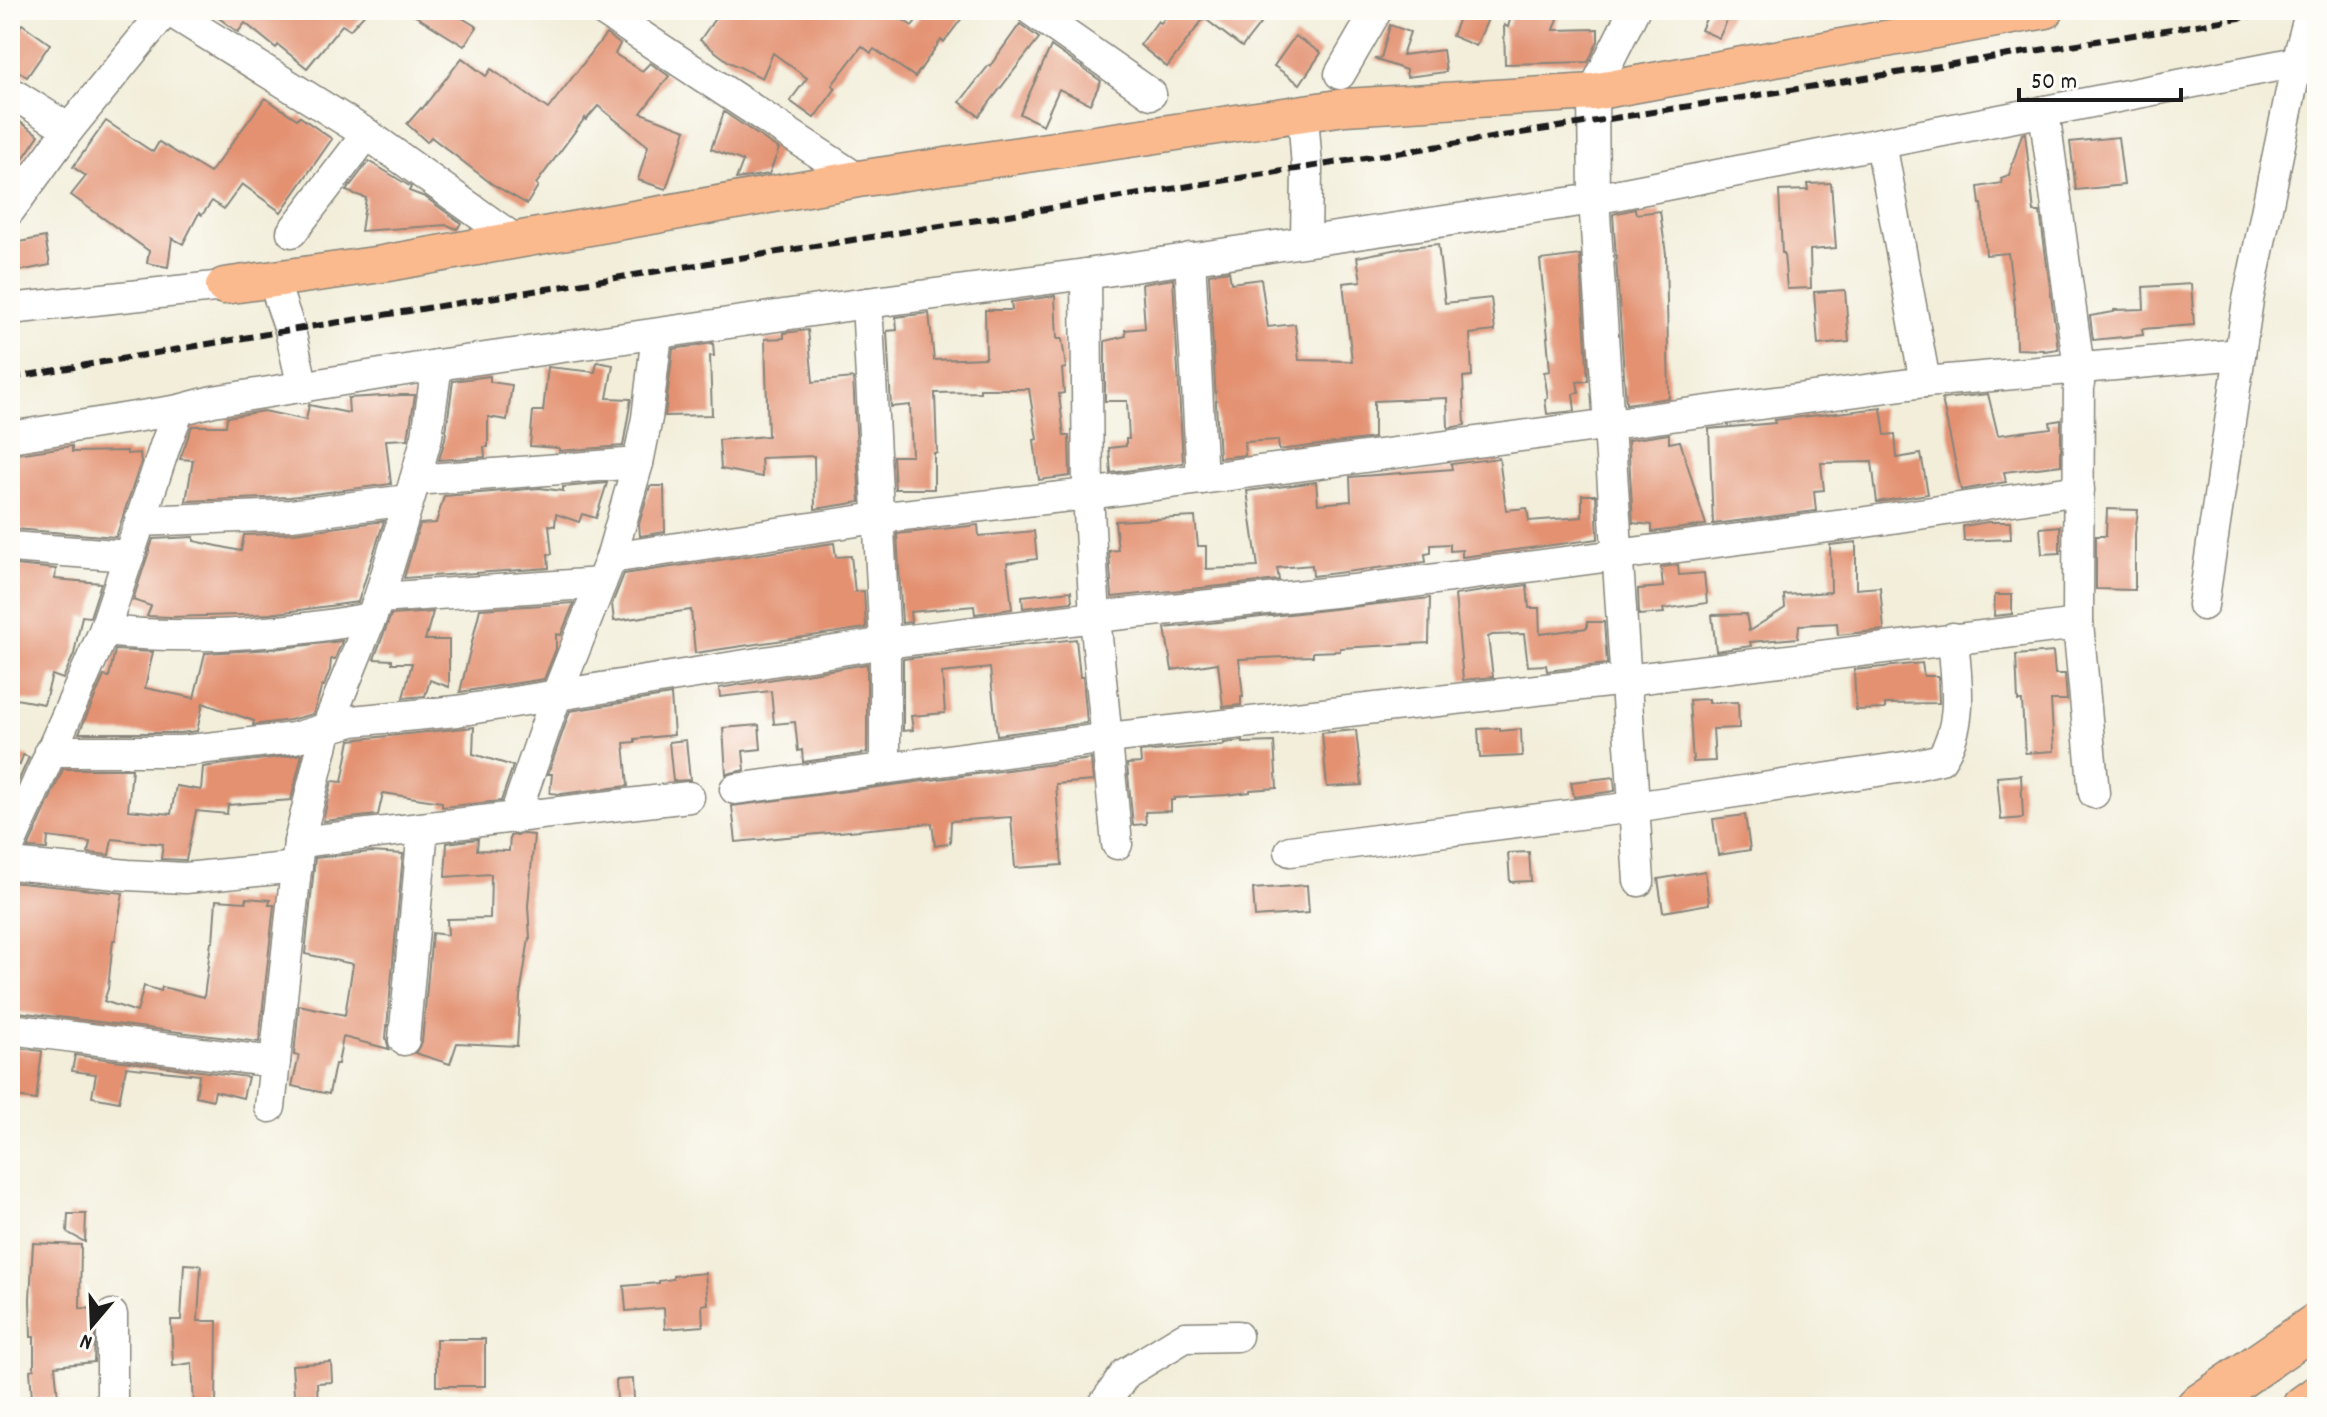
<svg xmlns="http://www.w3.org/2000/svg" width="2327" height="1417" font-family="Dekko,sans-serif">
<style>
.building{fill:#e39171}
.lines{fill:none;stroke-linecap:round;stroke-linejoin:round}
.minor-casing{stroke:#87857b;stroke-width:33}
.major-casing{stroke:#87857b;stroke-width:39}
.highway-casing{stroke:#87857b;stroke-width:45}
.minor{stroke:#fff;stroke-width:30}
.major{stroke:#fbba8d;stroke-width:36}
.highway{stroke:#fbba8d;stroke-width:42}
.rail{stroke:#1c1c1c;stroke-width:6;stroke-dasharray:12 6;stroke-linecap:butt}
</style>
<rect width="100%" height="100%" fill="#fdfcf7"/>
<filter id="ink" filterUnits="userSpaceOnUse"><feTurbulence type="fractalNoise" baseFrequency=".0125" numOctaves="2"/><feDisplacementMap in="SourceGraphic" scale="16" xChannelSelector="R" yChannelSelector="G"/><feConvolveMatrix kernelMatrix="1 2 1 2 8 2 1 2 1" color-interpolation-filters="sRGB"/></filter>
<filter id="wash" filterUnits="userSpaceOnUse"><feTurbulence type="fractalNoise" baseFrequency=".006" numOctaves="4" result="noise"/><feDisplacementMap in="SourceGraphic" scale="32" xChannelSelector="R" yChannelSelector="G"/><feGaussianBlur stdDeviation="1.8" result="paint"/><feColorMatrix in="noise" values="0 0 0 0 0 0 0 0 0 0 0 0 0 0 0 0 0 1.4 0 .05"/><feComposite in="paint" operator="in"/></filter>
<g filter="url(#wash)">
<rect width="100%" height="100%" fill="#f2eeda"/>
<g id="blocks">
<g class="building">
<path d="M208,10H368L350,30L342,25L307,68L278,45L276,48L245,23L238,32Z"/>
<path d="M406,10H449L477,27L464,46Z"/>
<path d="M721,10H889L912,26L924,10H968L944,42L941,40L915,77L874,49L871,53L862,46L832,85L836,88L814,118L790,101L807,78L773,53L762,78L729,62L700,40Z"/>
<path d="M1171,10H1252L1264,19L1242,47L1204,18L1167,67L1140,45L1158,21L1161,23Z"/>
<path d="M1462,10L1488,19L1476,46L1452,36Z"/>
<path d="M1513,10H1561L1554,30L1598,29V41L1588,62L1505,64L1504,25L1508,27Z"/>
<path d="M1710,10H1732L1719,38L1701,30Z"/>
<path d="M22,24L50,44L27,77L10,65V41Z"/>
<path d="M1020,24L1039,38L979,116L960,102L989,65L990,66Z"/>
<path d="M1390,25L1410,32L1402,55L1443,50L1446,72L1407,77L1406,70L1374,59L1381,58Z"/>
<path d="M606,34L620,44L615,54L642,71L650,63L669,76L641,113L686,130L666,189L638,180L648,146L598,106L586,120L585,118L536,184L538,186L527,204L492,184L431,137L427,142L407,124L421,108L422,109L462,58L486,76L491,69L548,109Z"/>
<path d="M1295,36L1321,53L1300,84L1274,66Z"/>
<path d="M1051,46L1101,81L1090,104L1059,89L1043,125L1020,114Z"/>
<path d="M265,98L297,119L299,116L332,139L281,212L242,184L224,209L212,201L202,215L199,213L183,244L172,238L168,267L147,263L149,251L71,195L86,176L73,167L106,121L153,152L159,142L210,173Z"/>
<path d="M724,112L779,149L769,174L736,179L743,161L711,149Z"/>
<path d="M10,115L39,135L10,178Z"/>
<path d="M2025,133L2034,212H2040L2058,349L2044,351V350L2016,349L2015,307L2008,253L1986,255L1982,204H1980L1978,187L2002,183L2001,178L2009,175L2022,134Z"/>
<path d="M2118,137L2124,185L2076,190L2070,142Z"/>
<path d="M369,161L411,187L409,191L425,197L461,223L457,229L447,225L361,231L366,198L346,191Z"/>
<path d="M1831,183L1836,248L1810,250L1811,288L1787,289L1784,253H1782L1779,191L1808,190L1807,184Z"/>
<path d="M1635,209L1636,214L1660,211L1666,254L1669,398L1626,404L1613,214Z"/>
<path d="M45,237L50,265L19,271L14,243Z"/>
<path d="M1438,244L1445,303L1491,298L1495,331L1470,334L1472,376L1463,377L1465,425L1448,428L1447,398L1374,401V438L1279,450L1278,440L1244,442L1245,455L1219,458L1209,274L1229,271L1231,283L1261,279L1268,327L1295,324L1299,360L1352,361L1343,283L1361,281L1357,257L1409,247Z"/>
<path d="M1580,255L1588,381L1577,382L1579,393L1573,394L1575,411L1547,414L1545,399L1548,398L1544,372L1550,371L1547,337H1548L1540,260Z"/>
<path d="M1173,279L1183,463L1111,473L1109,448L1126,446V439H1129L1127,401H1105V341L1126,336L1125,330L1145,328L1142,284Z"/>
<path d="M2191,284L2194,325L2142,329L2143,335L2093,340L2090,316L2114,312V310L2144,309L2143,287Z"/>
<path d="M1845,290L1849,342L1818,345L1814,292Z"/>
<path d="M1055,296L1057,339H1062L1066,368L1062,369L1064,393L1059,394L1064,436H1069L1070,476L1039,480L1034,440L1037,439L1029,389H980V392L935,393L937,453H934V489H895L893,456H912L910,405L891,407L887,331L897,330L896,317L929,313L934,360L986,358L985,310H1012L1011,302Z"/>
<path d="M808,330L813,382L853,378L860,502L815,509L814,456L761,458L762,477L721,469L719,440L768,436L765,339L784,338V333Z"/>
<path d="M713,343L714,356H710L712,415L665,416L673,349Z"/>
<path d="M597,362L613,365L607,398L631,399L623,446L559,451V448L530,446L533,411H543L548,367L595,372Z"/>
<path d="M490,376V382L512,385L507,420L488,417V447H484L485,457L439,460L445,439L453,381Z"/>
<path d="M1988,394L1998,435L2051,428L2050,422L2061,420V465L2004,472L2006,482L1961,490L1942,399Z"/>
<path d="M401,395H415L408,439L386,440L391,484L290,497L186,501L193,460L180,459L192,426H226L227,417L264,411L306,420L309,405L349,413L348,398Z"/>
<path d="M1881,408L1885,435L1895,434L1897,458L1921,454L1928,494L1877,502L1872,462L1821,463L1824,490L1814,491L1816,511L1713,524L1709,429L1775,423L1774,420Z"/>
<path d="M1669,434V443L1680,441L1706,525L1652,532V525L1633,523L1628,440Z"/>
<path d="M72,446V452L127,451V454L140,453L141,462L116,537L14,529L13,493H10V455Z"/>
<path d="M1499,458L1506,510L1527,508L1529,521L1582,517V495H1596L1598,539L1462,557V550L1450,551V544L1431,545V553L1425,554L1426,562L1313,576L1312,565L1277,568L1279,580L1112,597L1109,551L1118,550L1115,521L1195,517L1198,546H1206V569L1258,567L1247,491L1316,482L1318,504L1351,501L1350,477L1452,469L1451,464Z"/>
<path d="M607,483L596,518L582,514L579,522L556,514L555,526L549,525L552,554H548L549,568L404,578L420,524L436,523L444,496L540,488L563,491V487Z"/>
<path d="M650,486H664L665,532L640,536L639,524Z"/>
<path d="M2107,509L2138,510L2135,534V590L2096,589V536H2106Z"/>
<path d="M384,521L358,602L270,614L171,617L147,616L151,606L133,600L153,539L194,537V541L241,551L244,535L293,533Z"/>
<path d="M1988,522H2010L2011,539L1964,541L1963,526Z"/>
<path d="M978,525L979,536L1034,531L1037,559L1007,563L1012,609L975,614L974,606L910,612L911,622L902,623L897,534Z"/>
<path d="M2060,526V553L2042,554L2040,528Z"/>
<path d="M1856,542V589L1880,587L1884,630L1838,635L1837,623L1799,625L1798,638L1750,642L1751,646L1716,651L1712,615L1746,614L1749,631L1785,608L1784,595L1831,592L1830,545Z"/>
<path d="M834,543L836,557L851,556L855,592L864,591L866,628L695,653L691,610L614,621L612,604L624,574Z"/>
<path d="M15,565L56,569L55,579L101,583L90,617L82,616L74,654L63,679L52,675L44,704L10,698V604L12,605Z"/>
<path d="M1678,565L1679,575L1704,573L1707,603L1663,609L1664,613L1639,615L1638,589L1663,587L1661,567Z"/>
<path d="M1527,585L1529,608H1539L1540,634L1587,628V622H1604L1607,664L1547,671L1546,665L1528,666L1524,634L1492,635L1488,637L1493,677L1463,680L1455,595Z"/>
<path d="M1071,591L1072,602L1023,608L1022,596Z"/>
<path d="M1995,595H2012V614L1994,616Z"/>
<path d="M1430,598L1429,643L1340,648V651L1313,652V656L1239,659L1243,697H1241V705L1223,707L1218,663L1172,670L1165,628Z"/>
<path d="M574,603L561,635L556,634V649L544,679L460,692L480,609Z"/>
<path d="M433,612L425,640H449V687L430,680L425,696L403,698L412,663H392V660L374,659L391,615Z"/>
<path d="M1076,639L1080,677H1083L1087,723L997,735L990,668L942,673L945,713L911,716L913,730L903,731V659Z"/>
<path d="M342,641L335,659H331L330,670L324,686H322L313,714L290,720L253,725L254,721L203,703L197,731L180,733H79L104,676L109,677L115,650L153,652L145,688L194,698L205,653L273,649Z"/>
<path d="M2053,652L2055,674H2065L2067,700H2051L2054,751L2025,753L2022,701H2018L2016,655Z"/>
<path d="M1922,663L1924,676H1938L1939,703L1885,704V709L1856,710L1854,670Z"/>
<path d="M867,664V753L803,762L802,750L798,751L795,722L774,724L771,691L720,697L719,688Z"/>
<path d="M671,695L674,735L635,739V742L624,743L628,786L561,794L550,793L552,774H548L570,711Z"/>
<path d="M1709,699V703L1738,702L1739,728L1713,729L1715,761L1693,762L1689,700Z"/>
<path d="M759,725L761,749L743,751L745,770L726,774L723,728Z"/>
<path d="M474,727L473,754L513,766L501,801L442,807V802L383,793L378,815L323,821L332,781L342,782L350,740Z"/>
<path d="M1500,728V731L1521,729L1522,756L1480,758L1478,729Z"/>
<path d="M1356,730L1362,785L1327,787L1322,733Z"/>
<path d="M686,740L690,780L673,781L669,742Z"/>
<path d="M1243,741V743L1274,742L1277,788L1250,790V792L1226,795L1174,798V800H1171V811L1145,812L1146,824L1133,825L1127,764L1141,763L1140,752L1224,745V743Z"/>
<path d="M302,754L291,800L228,805L227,814L196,811L186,860L161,859L163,844L112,839L109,855L88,853L90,842L48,837L47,849L28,848L63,769H132L128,810L171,814L176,786L201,790L203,767Z"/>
<path d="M23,755L29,757L10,800V762L20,765Z"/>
<path d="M1091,759L1093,781L1056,784L1062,865L1015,868L1011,817L951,821L950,843L935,846L932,823L736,842L732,806Z"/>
<path d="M2021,775L2023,818L2001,820L1997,777Z"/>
<path d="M1614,777L1615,791L1574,797L1571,782Z"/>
<path d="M1745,815L1750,850L1718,855L1713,819Z"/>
<path d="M523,834L534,835L528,906L530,938H529L520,996L517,1046L457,1043L450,1064L415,1053L422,1042L432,933L448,935L447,919L490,918L491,874L445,877L447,843L478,839L477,850L509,851L510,836Z"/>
<path d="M370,852L403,854L386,1038L389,1049L343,1037L338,1064H335L329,1094L292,1086L299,1056L294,1055L299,1005L345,1015L353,964L305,954L315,858Z"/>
<path d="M1529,852L1531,881L1510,882L1508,853Z"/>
<path d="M1705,871L1709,904L1663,912L1658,879Z"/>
<path d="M10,882L123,893L115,940H113L108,989L104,1001L137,1012L144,986L161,991L162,987L204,997L211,942H213L216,900L246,902V898L270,900L269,905H274L259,1042L10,1011Z"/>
<path d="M1307,885L1309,913L1255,917L1253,889Z"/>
<path d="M10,1047L42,1051L36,1100L10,1096Z"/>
<path d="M75,1055L248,1077L243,1098L215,1091L213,1100L196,1096L199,1075L126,1067L119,1102L92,1097L96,1074L72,1071Z"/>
<path d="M68,1214H86L85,1242L67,1232Z"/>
<path d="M33,1243L81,1245L80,1308L96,1309L94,1362L55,1366L58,1397L32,1399L30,1370L34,1369V1337H31L30,1299Z"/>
<path d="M184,1264L201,1265L198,1321H217L216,1407H194L192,1363L173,1366L171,1320H181Z"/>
<path d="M705,1273L708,1304L702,1305L703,1326L665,1329L664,1308L626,1311L624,1286L659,1283V1281L673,1279V1276Z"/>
<rect x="436" y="1339" width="49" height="47"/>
<path d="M331,1362L332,1382L317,1383L318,1407H295L292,1365Z"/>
<path d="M633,1379L634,1400L617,1401L616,1380Z"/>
</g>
</g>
</g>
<g filter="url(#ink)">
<use href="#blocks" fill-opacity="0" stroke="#87857b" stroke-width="2"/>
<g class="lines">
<defs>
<g id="minor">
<path d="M168,10L367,134"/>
<path d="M602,10L858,179"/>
<path d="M1031,10L1151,94"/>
<path d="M1634,10L1593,92L1594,199L1639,881"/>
<path d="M1340,74L1377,10"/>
<path d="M10,92L69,129"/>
<path d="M2044,111L2079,369L2078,624L2094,793"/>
<path d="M1303,114L1307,168L1306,241"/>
<path d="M1881,143L1925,382"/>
<path d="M10,210L69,129L166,10"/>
<path d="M292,232L367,134L517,241"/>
<path d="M1190,258L1202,479"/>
<path d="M1086,274L1088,494L1095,617L1117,844"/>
<path d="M273,280L290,330L303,388"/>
<path d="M867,303L885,643V769"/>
<path d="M10,309L224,286"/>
<path d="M10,437L179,410"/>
<path d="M415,480L638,463"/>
<path d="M141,521L291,515L408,500"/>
<path d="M10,547L129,556"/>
<path d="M611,558L877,518L1088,494L1925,382L2240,354"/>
<path d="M379,598L601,583"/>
<path d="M2203,605L2248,300L2297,62L2311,10"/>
<path d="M104,631C192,640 284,634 371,618"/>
<path d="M50,751H181L294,738L352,721L457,711L885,643L1095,617L1353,590L1859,523L2079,490"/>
<path d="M735,789L1108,738L1626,680L2078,624"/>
<path d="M514,818L557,694L611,558L638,463L647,418L657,334"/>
<path d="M299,842L689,797"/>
<path d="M10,845L104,631L166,443L179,410L213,401L437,365L867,303L1086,274L1594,199L2297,62"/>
<path d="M1290,851L1634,807L1911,766L1941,759C1965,723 1956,680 1953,638"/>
<path d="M10,864L128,875L185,878L297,867"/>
<path d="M10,1029L275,1062"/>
<path d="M404,1040L423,828"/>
<path d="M270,1107L299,842L327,727L379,598L415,480L427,436L437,365"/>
<path d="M112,1407V1315"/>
<path d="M1102,1407L1126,1373L1185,1337L1237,1336"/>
</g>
<path id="major" d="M224,286L382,264L858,179L1345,107L1593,92L2046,10"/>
<g id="highway">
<path d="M2197,1407L2317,1324"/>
<path d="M2303,1407L2317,1397"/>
</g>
</defs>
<use href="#minor" class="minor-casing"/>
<use href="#major" class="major-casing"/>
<use href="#highway" class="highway-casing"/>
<use href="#minor" class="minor"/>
<use href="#major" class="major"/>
<use href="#highway" class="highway"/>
<path class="rail" d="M10,378L290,330L2290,10"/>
</g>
</g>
<rect width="2327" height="1417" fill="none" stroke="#fdfcf7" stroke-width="40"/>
<g transform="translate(92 1325) rotate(199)" stroke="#fdfcf7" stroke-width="6" paint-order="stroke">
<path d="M0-6L14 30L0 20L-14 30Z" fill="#1c1c1c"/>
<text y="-12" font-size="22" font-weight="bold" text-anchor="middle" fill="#1c1c1c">N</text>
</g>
<path d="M2019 88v12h162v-12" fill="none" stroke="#1c1c1c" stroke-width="4"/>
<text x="2031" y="88" font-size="24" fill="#1c1c1c" stroke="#fdfcf7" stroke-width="6" paint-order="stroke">50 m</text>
</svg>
